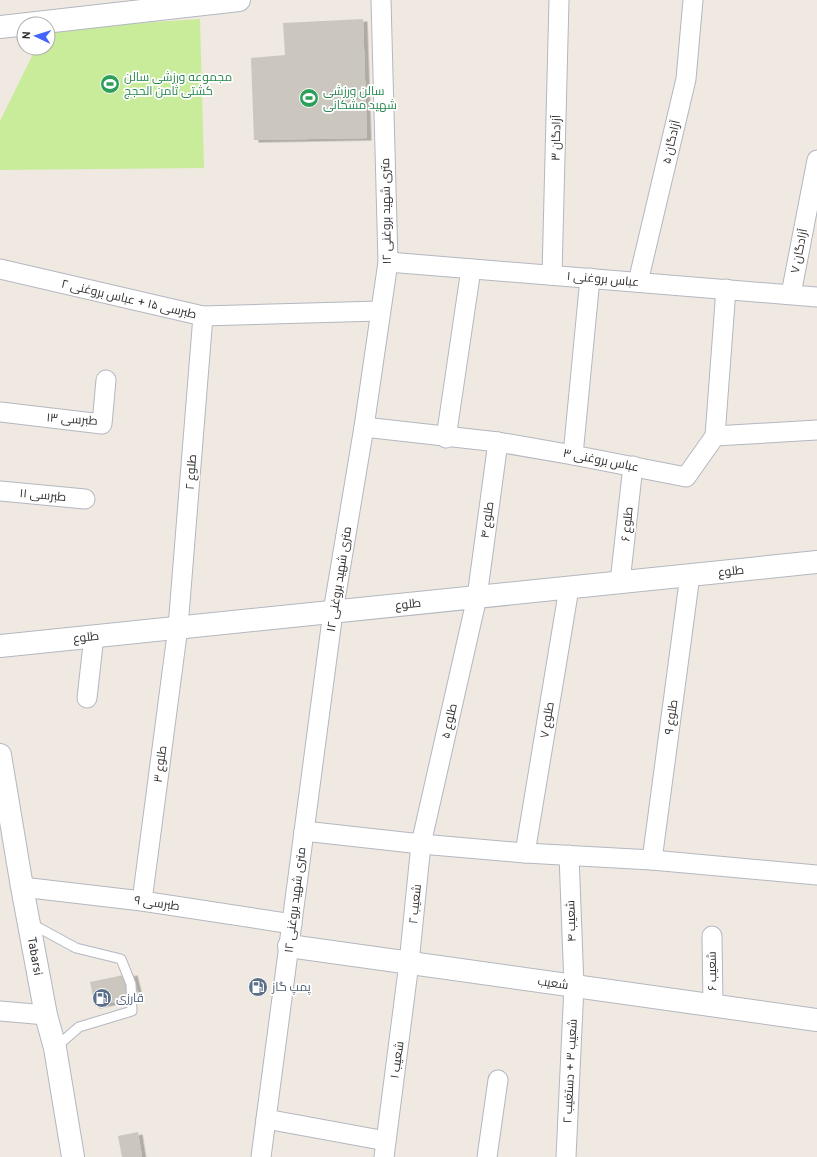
<svg xmlns="http://www.w3.org/2000/svg" width="817" height="1157" font-family="Overpass,Cairo,sans-serif">
<style>
.pitch{fill:#c9ec9a}
.building{fill:#cbc7bf;filter:url(#shadow)}
.lines{fill:none;stroke-linecap:round;stroke-linejoin:round}
.lane-casing{stroke:#b4b7c1;stroke-width:11}
.street-casing{stroke:#b4b7c1;stroke-width:21}
.secondary-casing{stroke:#b4b7c1;stroke-width:24}
.lane{stroke:#fff;stroke-width:9}
.street{stroke:#fff;stroke-width:19}
.secondary{stroke:#fff;stroke-width:22}
.labels{text-anchor:middle;stroke-width:3.5;stroke-linejoin:round;paint-order:stroke}
.leisure-label{font-size:12px;fill:#27864d;stroke:#fff;text-anchor:start}
.street-label{font-size:12px;fill:#2e2e2e;stroke:#fff}
.service-label{font-size:12px;fill:#4e5e75;stroke:#fff;text-anchor:start}
</style>
<defs>
<filter id="shadow"><feDropShadow dx="4.5" dy="2.5" stdDeviation="0" flood-color="#0004"/></filter>
</defs>
<rect width="100%" height="100%" fill="#efe9e1"/>
<path class="pitch" d="M200,19L204,168L0,170V121L36,48H48V29Z"/>
<g class="building">
<path d="M363,19L367,138L254,140L251,58L285,55L283,23Z"/>
<path d="M133,973L139,997L95,1006L90,982Z"/>
<path d="M138,1132L142,1157H122L118,1136Z"/>
</g>
<g class="lines">
<defs>
<path id="lane" d="M32,924L76,948L121,959L131,984L132,1011L79,1027L56,1047"/>
<g id="street">
<path d="M388,262L817,297"/>
<path d="M0,269L203,316L380,311"/>
<path d="M552,275L559,0"/>
<path d="M638,282L686,79L693,0"/>
<path d="M791,294L817,160"/>
<path d="M0,412L102,424L106,380"/>
<path d="M364,427L498,442L573,455L686,477L715,436L817,430"/>
<path d="M715,436L726,289"/>
<path d="M446,438L471,269"/>
<path d="M573,455L590,278"/>
<path d="M0,491L85,499"/>
<path d="M620,582L633,466"/>
<path d="M87,698L94,636"/>
<path d="M304,831L421,844L525,853L652,860L817,875"/>
<path d="M525,853L569,588"/>
<path d="M652,860L690,575"/>
<path d="M22,887L142,901L292,924"/>
<path d="M142,901L178,627L203,316"/>
<path d="M712,936L713,1005"/>
<path d="M0,1011L46,1015"/>
<path d="M266,1119L386,1141"/>
<path d="M261,1157L333,612L364,427L388,262L381,0"/>
<path d="M384,1157L409,963L421,844L477,597L498,442"/>
<path d="M487,1157L498,1080"/>
<path d="M566,1157L574,986L569,855"/>
</g>
<g id="secondary">
<path d="M0,27L239,0"/>
<path d="M0,646L817,562"/>
<path d="M0,755L22,887L46,1015L55,1048L73,1157"/>
<path d="M289,946L817,1020"/>
</g>
</defs>
<use href="#lane" class="lane-casing"/>
<use href="#street" class="street-casing"/>
<use href="#secondary" class="secondary-casing"/>
<use href="#lane" class="lane"/>
<use href="#street" class="street"/>
<use href="#secondary" class="secondary"/>
</g>
<defs>
<symbol id="stadium-disc" viewBox="-11 -11 22 22"><circle r="9.5" fill="#2e9e5b" stroke="#fff"/><path d="M0-5a6.5 5 0 1 0 0 10a6.5 5 0 1 0 0-10ZM-3.5-1.8h7v3.6h-7Z" fill="#fff"/></symbol>
<symbol id="fuel-disc" viewBox="-11 -11 22 22"><circle r="9.5" fill="#5c6f8a" stroke="#fff"/><path d="M-5.5-6h7V0h2V4h1.3V-2.5L3-4.5l.8-.8L6-3V5H2.5V1h-1V6h-7ZM-4.2-4.7v3.2H.2V-4.7Z" fill="#fff"/></symbol>
</defs>
<g fill-rule="evenodd">
<use href="#stadium-disc" x="99" y="73" width="22" height="22"/>
<use href="#stadium-disc" x="298" y="87" width="22" height="22"/>
<use href="#fuel-disc" x="247" y="976" width="22" height="22"/>
<use href="#fuel-disc" x="91" y="987" width="22" height="22"/>
</g>
<g class="labels">
<g class="leisure-label">
<text x="124" y="81">مجموعه ورزشی سالن<tspan x="124" dy="14">کشتی ثامن الحجج</tspan></text>
<text x="323" y="95">سالن ورزشی<tspan x="323" dy="14">شهید مشکانی</tspan></text>
</g>
<g class="street-label">
<text transform="translate(556 138) rotate(-89)" y="4">آزادگان ۳</text>
<text transform="translate(671 142) rotate(-77)" y="4">آزادگان ۵</text>
<text transform="translate(386 211) rotate(-91)" y="4">۱۲ متری شهید بروغنی</text>
<text transform="translate(799 251) rotate(-79)" y="4">آزادگان ۷</text>
<text transform="translate(603 279) rotate(5)" y="4">عباس بروغنی ۱</text>
<text transform="translate(129 299) rotate(13)" y="4">طبرسی ۱۵ + عباس بروغنی ۲</text>
<text transform="translate(72 419) rotate(4)" y="4">طبرسی ۱۳</text>
<text transform="translate(601 460) rotate(11)" y="4">عباس بروغنی ۳</text>
<text transform="translate(191 472) rotate(-86)" y="4">طلوع ۲</text>
<text transform="translate(43 495) rotate(5)" y="4">طبرسی ۱۱</text>
<text transform="translate(487 520) rotate(-82)" y="4">طلوع ۴</text>
<text transform="translate(627 524) rotate(-84)" y="4">طلوع ۶</text>
<text transform="translate(731 571) rotate(-6)" y="4">طلوع</text>
<text transform="translate(339 579) rotate(-81)" y="4">۱۲ متری شهید بروغنی</text>
<text transform="translate(408 604) rotate(-6)" y="4">طلوع</text>
<text transform="translate(86 637) rotate(-6)" y="4">طلوع</text>
<text transform="translate(671 717) rotate(-82)" y="4">طلوع ۹</text>
<text transform="translate(547 720) rotate(-81)" y="4">طلوع ۷</text>
<text transform="translate(449 721) rotate(-77)" y="4">طلوع ۵</text>
<text transform="translate(160 764) rotate(-82)" y="4">طلوع ۳</text>
<text transform="translate(295 900) rotate(-83)" y="4">۱۲ متری شهید بروغنی</text>
<text transform="translate(157 903) rotate(8)" y="4">طبرسی ۹</text>
<text transform="translate(415 904) rotate(-84)" y="4">شعیب ۲</text>
<text transform="translate(571 921) rotate(-92)" y="4">شعیب ۴</text>
<text transform="translate(35 956) rotate(80)" y="4">Tabarsi</text>
<text transform="translate(712 971) rotate(-91)" y="4">شعیب ۶</text>
<text transform="translate(553 983) rotate(8)" y="4">شعیب</text>
<text transform="translate(397 1060) rotate(-82)" y="4">شعیب ۱</text>
<text transform="translate(570 1071) rotate(-87)" y="4">شعیب ۳ + دستغیب ۲</text>
</g>
<g class="service-label">
<text x="272" y="991">پمپ گاز</text>
<text x="116" y="1002">قارزی</text>
</g>
</g>
<g transform="translate(36 36) rotate(274)"><circle r="19" fill="#ffffff" stroke="#ababab"/>
<path d="M0-3L7 15L0 10L-7 15Z" fill="#4264fb"/>
<text y="-6" font-size="11" font-weight="bold" text-anchor="middle" fill="#2e2e2e">N</text>
</g>
</svg>
